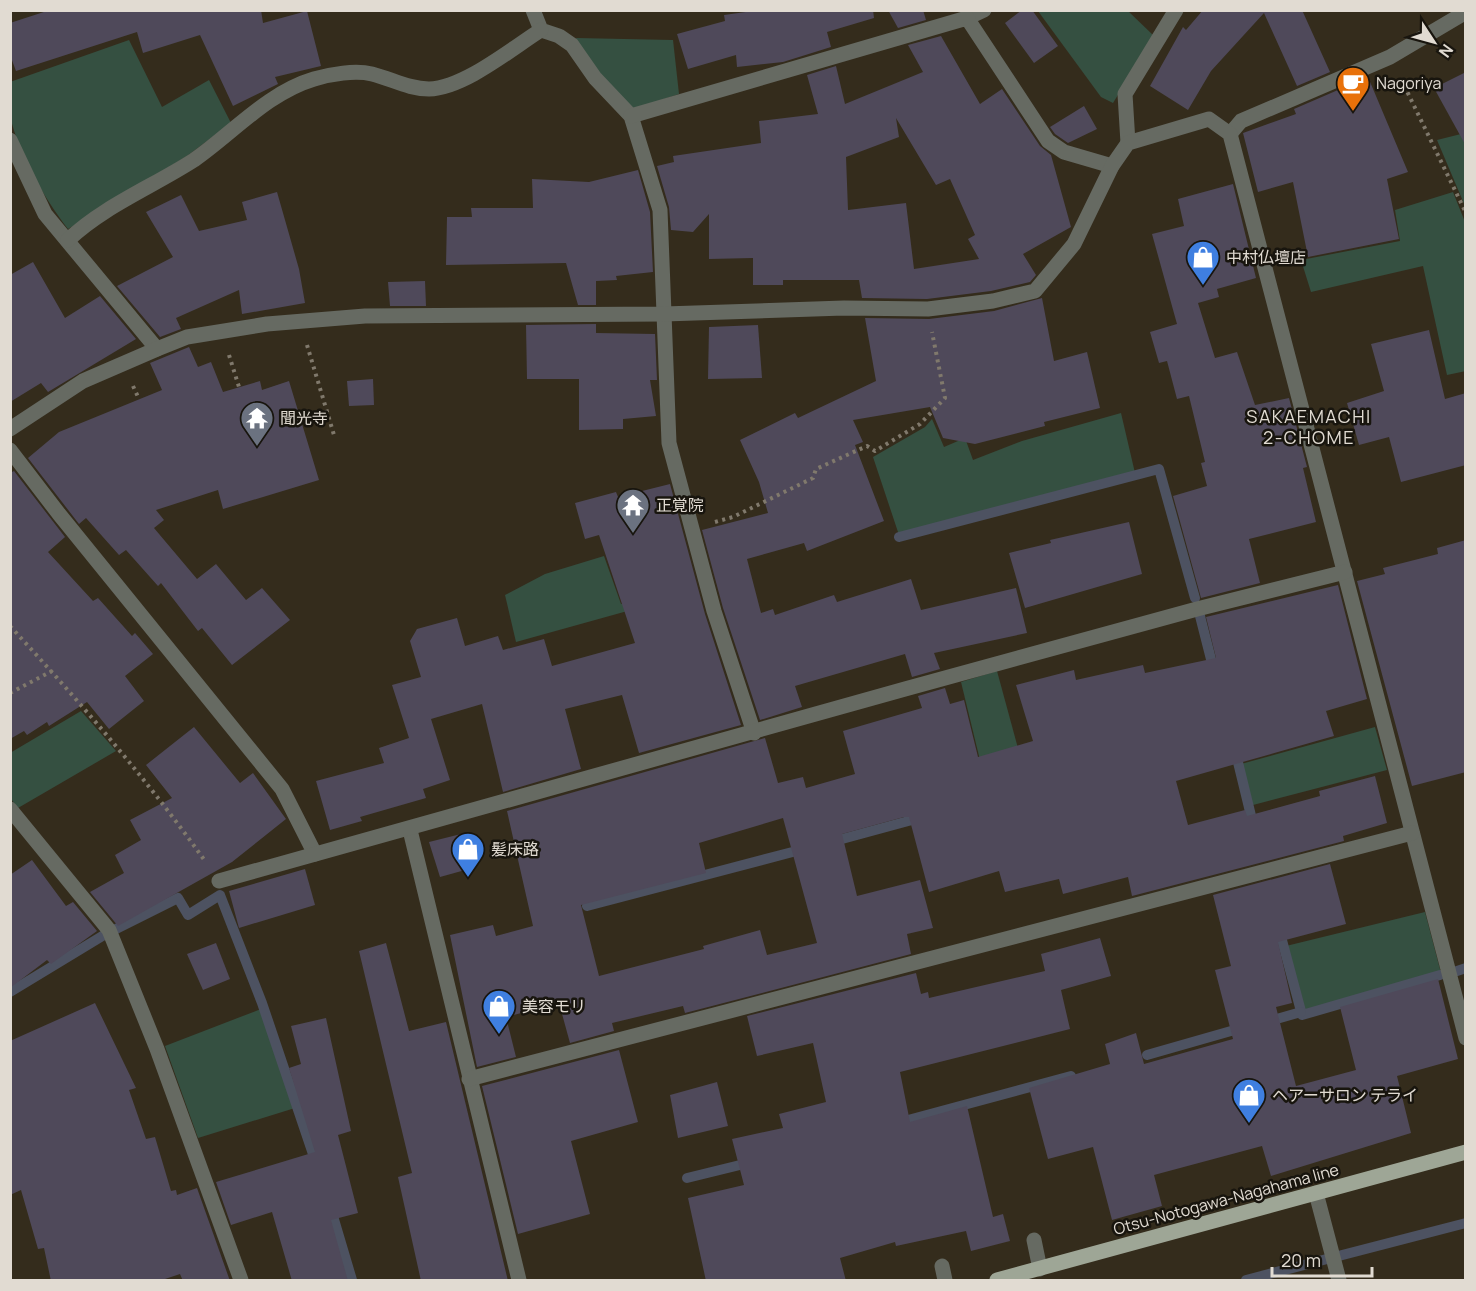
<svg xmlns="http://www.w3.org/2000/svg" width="1476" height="1291" font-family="Manrope,'Noto Sans JP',sans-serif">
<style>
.green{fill:#355041}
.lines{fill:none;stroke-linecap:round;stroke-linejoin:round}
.stream{stroke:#4d5261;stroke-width:10}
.building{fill:#4f495a;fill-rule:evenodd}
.path{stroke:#80796c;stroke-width:4;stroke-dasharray:3 4.5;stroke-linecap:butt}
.minor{stroke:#666a62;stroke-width:15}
.major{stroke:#9ea696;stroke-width:15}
.labels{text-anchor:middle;stroke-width:5;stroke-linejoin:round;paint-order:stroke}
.poi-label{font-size:16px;fill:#e1dbd2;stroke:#18150e;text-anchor:start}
.street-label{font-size:16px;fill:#e1dbd2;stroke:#18150e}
.neighbourhood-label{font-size:18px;letter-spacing:1.5px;fill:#e1dbd2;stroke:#18150e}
</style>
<rect width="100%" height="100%" fill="#342c1c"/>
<g class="green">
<path d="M1038,11H1128L1154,36L1113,103L1101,97Z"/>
<path d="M576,38L673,40L679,94L632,110L579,49Z"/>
<path d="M129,40L162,107L209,80L231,123L187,156L68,229C44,197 21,159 11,120C8,108 11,94 10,82Z"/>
<path d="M1465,133V206L1437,140Z"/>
<path d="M1453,192L1465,222L1466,371L1447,375L1423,266L1311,292L1301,260L1400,241L1395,210Z"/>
<path d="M1121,413L1135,473L899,535L873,457L925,427L932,419L944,447L965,438L973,460L1022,441Z"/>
<path d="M604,556L621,604L646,597L649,605L516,642L505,595L545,574Z"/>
<path d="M997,671L1028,785L989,797L961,682Z"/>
<path d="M81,711L116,751L18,808L11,799L10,753Z"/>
<path d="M1375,727L1387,770L1253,805L1241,764Z"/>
<path d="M1425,912L1441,973L1303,1012L1286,946Z"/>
<path d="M261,1009L295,1108L198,1138L165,1046Z"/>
</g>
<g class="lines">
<g class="stream">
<path d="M899,537L1159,469L1195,598"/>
<path d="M1200,616L1214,671"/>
<path d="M1235,750L1254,828"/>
<path d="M831,842L923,817"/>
<path d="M587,906L804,849"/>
<path d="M116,929L178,898L188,915L220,895L262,1003L317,1166"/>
<path d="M1279,929L1302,1015L1440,975"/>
<path d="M1457,971L1466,968"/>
<path d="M10,992L104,935"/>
<path d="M1266,1022L1301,1012"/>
<path d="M1147,1055L1245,1027"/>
<path d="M897,1123L1071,1076"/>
<path d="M687,1178L740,1165"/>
<path d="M330,1206L352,1280"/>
<path d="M1246,1280L1466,1223"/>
</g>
</g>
<g class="building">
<path d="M50,10H261L263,23L307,11L321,66L275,77L278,84L233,106L200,35L143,53L137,32L16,71L10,55V23Z"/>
<path d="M760,10H873L874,18L827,32L831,47L783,62L737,67L736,55L688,69L677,34L725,21L724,15Z"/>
<path d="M888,10H923L926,20L898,28Z"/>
<path d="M1022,10H1032L1058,46L1034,63L1005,23Z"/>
<path d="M1203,10H1302L1330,72L1297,86L1264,13L1211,71L1188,110L1150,86L1183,27L1186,30Z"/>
<path d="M941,36L980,104L1002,89L1040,146L1051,155L1071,227L1023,254L1036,275L1030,282L991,291L927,299L862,298L859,280H783V285H753V258L709,259V214L693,232L671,230L669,207L657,166L674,162L673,156L761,143L759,121L818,114L807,75L836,66L845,104L923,72L908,45ZM896,118L936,185L950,179L975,235L968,239L979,259L914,269L906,203L848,210L846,157L899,137Z"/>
<path d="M1466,72V146L1434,88Z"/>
<path d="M1368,77L1408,172L1387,179L1399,239L1308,257L1293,182L1258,192L1243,133L1296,114L1294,109Z"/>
<path d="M1084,106L1097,129L1068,143L1055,134L1050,127Z"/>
<path d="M638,170L650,212L653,272L616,276L617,280L596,281V305H578L566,263L446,265L447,217H472L471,208H533L532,179L589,182Z"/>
<path d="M1233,184L1256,278L1217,289L1219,297L1198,303L1215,358L1237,352L1255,405L1289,398L1307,467L1303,468L1316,522L1249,539L1260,583L1201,598L1173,496L1207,486L1201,463L1205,462L1189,396L1177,399L1167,361L1159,363L1150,332L1177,324L1152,234L1184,226L1178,199Z"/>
<path d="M277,192L299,269L305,303L242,314L239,290L176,318L181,329L160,337L117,286L173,257L146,212L181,195L199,231L247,220L242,202Z"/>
<path d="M33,262L65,318L100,296L136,339L48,392L41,383L10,402V275Z"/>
<path d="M425,281L426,306H390L388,282Z"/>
<path d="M1042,298L1054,361L1087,352L1100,408L1044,422L1045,426L975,444L943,438L930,407L853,420L863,442L855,445L884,521L807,551L804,543L747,559L761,613L773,609L775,615L834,595L837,602L911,579L921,610L1016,588L1027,633L934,653L940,669L912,677L905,654L795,686L802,707L760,720L723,608L702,530L768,513L759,482L740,440L795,413L798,418L876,381L865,318L929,319L994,311Z"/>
<path d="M596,324V333L655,334L657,380H650L656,416L623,419V429L579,430V379H527L526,325Z"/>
<path d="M758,325L762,378L708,379L709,327Z"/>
<path d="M1429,330L1445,399L1466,393V465L1401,482L1389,437L1359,445L1347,403L1384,391L1371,344Z"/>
<path d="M189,347L198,367L211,362L223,392L260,381L262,390L289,381L319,480L223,509L218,490L156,510L164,520L154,528L197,579L216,564L246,600L262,588L290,620L232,665L202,628L198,631L161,583L158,586L126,550L119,555L86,518L79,524L28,458L59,432L162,390L150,363Z"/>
<path d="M373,379L374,405L349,406L347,381Z"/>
<path d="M14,471L65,537L48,552L93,601L98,598L132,636L135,633L153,654L125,676L144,701L109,729L87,702L49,726L47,722L27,735L24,731L10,739V473Z"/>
<path d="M670,484L705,614L741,725L639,753L622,695L565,709L581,769L503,792L482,704L431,719L450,780L423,789L426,798L360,817L362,821L330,830L316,781L384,763L379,748L409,738L392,685L421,677L410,641L417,629L457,618L465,646L498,636L503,650L544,639L552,666L635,643L599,535L585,539L575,503L616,492L618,497Z"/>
<path d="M1129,522L1142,574L1025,608L1009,553L1051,543L1050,540Z"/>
<path d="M1466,540V772L1412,786L1357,581L1385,574L1383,568L1438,554L1437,548Z"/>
<path d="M1338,585L1367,699L1326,711L1334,736L1176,781L1188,825L1245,810L1247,816L1320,796L1319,791L1375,776L1387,823L1343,836L1344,841L1132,896L1128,877L1063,894L1059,879L1005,892L999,871L929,892L909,817H904L842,834L857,896L920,880L933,928L907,934L911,954L685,1013L683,1006L612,1023L614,1031L570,1043L559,1003L506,1017L516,1057L477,1067L450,935L493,925L496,936L533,926L507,811L765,738L778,783L803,777L806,788L855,774L843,731L922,708L918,696L945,688L950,704L964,700L978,757L1033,741L1016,685L1074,670L1076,680L1143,665L1145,673L1216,658L1206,617ZM783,818L817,943L767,955L760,930L703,946L704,949L599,976L581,905L706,873L699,843Z"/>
<path d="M194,727L240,783L253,773L286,819L232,862L118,926L90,892L124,873L115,855L141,840L130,820L172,798L146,765Z"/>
<path d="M465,833L476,867L440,877L429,842Z"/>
<path d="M32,860L66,906L73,902L97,931L51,964L47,960L10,988V875Z"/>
<path d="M1330,864L1346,924L1278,942L1292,1003L1276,1007L1296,1086L1356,1070L1340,1007L1438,979L1458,1059L1397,1076L1411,1133L1271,1176L1262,1146L1154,1175L1162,1206L1112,1220L1093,1147L1048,1159L1029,1088L1110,1064L1105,1044L1136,1033L1144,1064L1233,1039L1215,970L1231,966L1213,895Z"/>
<path d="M305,869L315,905L239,928L229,891Z"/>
<path d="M1100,938L1111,976L1061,990L1070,1029L900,1072L910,1122L967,1106L993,1217L1003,1214L1010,1241L971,1251L966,1231L896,1246L895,1242L840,1258L846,1281H706L688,1198L744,1185L732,1139L783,1128L779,1114L826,1102L813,1043L757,1056L747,1016L916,973L921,994L928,992L929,998L1045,971L1041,954Z"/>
<path d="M216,943L230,979L203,990L187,954Z"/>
<path d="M386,943L409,1031L446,1022L508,1281H421L398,1177L412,1173L359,951Z"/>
<path d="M95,1003L136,1088L129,1090L146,1139L155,1137L171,1191L176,1190L177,1195L197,1188L230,1281H183L180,1274L159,1281H51L44,1248L38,1249L21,1190L10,1195V1041Z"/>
<path d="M326,1018L351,1131L338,1135L358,1213L331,1220L348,1281H292L272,1212L231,1225L216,1182L315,1152L289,1068L301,1064L291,1026Z"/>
<path d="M619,1050L638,1122L571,1141L590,1214L518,1234L482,1086Z"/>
<path d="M717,1082L728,1126L678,1138L670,1095Z"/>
</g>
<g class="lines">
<g class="path">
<path d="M1401,79L1466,213"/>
<path d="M307,345L334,435"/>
<path d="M229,355L239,387"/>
<path d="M133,386L139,399"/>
<path d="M715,522L733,517L813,478L816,469L867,446L875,451L920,424L945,398L932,332"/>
<path d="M10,626C79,701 146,778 205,861"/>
<path d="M10,693L52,671"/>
</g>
<g class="minor">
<path d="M533,10L541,30L559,36L572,45L595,78L631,116L660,210L669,443L714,611L754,733"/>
<path d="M967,18L984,10"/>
<path d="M631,116L967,18L1048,141L1064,152L1112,166"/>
<path d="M1230,134L1241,121L1390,57L1466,12"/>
<path d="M10,140L45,214L157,349"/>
<path d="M1128,143L1125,94L1176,10"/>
<path d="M68,240C104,206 152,187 194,160C233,133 267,93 314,79C331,74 355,70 372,74C392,79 409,89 429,89C464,88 511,49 541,30"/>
<path d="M10,429L83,381L157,349L187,337L267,324L365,316L664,314L844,308L928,309L993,301L1035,291L1074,244L1112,166L1128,143L1209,119L1230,134L1466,1038"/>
<path d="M10,450L59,514L282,789L315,854"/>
<path d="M10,809L109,930L157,1049L241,1280"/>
<path d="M410,830L519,1280"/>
<path d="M219,881L905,689L1197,609L1345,572"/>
<path d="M469,1079L1412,833"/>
<path d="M1316,1193L1339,1280"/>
<path d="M1034,1240L1040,1269"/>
<path d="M942,1266L945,1280"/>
</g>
<path class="major" d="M997,1280L1466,1152"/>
</g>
<defs>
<symbol id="cafe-pin" viewBox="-11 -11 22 30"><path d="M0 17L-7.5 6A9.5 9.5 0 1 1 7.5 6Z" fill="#e8710a" stroke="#18150e"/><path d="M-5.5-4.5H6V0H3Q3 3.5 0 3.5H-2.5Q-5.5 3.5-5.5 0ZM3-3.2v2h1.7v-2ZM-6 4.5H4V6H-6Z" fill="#fff"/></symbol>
<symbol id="shop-pin" viewBox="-11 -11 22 30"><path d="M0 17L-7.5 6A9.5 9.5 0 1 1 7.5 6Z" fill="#3f7fe0" stroke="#18150e"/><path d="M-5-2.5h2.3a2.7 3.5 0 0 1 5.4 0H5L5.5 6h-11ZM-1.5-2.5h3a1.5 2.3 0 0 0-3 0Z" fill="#fff"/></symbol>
<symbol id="temple-pin" viewBox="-11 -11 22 30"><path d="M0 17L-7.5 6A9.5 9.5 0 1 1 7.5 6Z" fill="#6b7280" stroke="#18150e"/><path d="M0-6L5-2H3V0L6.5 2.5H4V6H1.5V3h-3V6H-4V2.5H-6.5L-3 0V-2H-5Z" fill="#fff"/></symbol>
</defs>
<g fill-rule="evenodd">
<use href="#cafe-pin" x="1334" y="64" width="38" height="52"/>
<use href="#shop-pin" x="1184" y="238" width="38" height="52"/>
<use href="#temple-pin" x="238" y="399" width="38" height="52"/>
<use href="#temple-pin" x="614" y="486" width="38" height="52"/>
<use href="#shop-pin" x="449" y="830" width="38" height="52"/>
<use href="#shop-pin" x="480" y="987" width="38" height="52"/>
<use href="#shop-pin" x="1230" y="1076" width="38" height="52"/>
</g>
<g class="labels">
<g class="poi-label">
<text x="1376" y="89">Nagoriya</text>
<text x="1226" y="263">中村仏壇店</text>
<text x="280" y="424">聞光寺</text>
<text x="656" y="511">正覚院</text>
<text x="491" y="855">髪床路</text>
<text x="522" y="1012">美容モリ</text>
<text x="1272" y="1101">ヘアーサロン テライ</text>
</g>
<g class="street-label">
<text transform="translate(1226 1199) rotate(-15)" y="6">Otsu-Notogawa-Nagahama line</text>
</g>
<g class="neighbourhood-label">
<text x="1309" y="423">SAKAEMACHI<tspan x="1309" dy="21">2-CHOME</tspan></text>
</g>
</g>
<rect width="1476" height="1291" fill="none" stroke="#e1dbd2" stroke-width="24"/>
<g transform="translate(1434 42) rotate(126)" stroke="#18150e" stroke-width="4.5" paint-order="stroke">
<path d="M0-4.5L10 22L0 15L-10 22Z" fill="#e1dbd2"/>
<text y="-9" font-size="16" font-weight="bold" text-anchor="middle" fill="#e1dbd2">N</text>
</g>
<path d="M1272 1267v9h100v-9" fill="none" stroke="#e1dbd2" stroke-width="3"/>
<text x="1281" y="1267" font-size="18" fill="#e1dbd2" stroke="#18150e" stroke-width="4.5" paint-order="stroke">20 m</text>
</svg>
